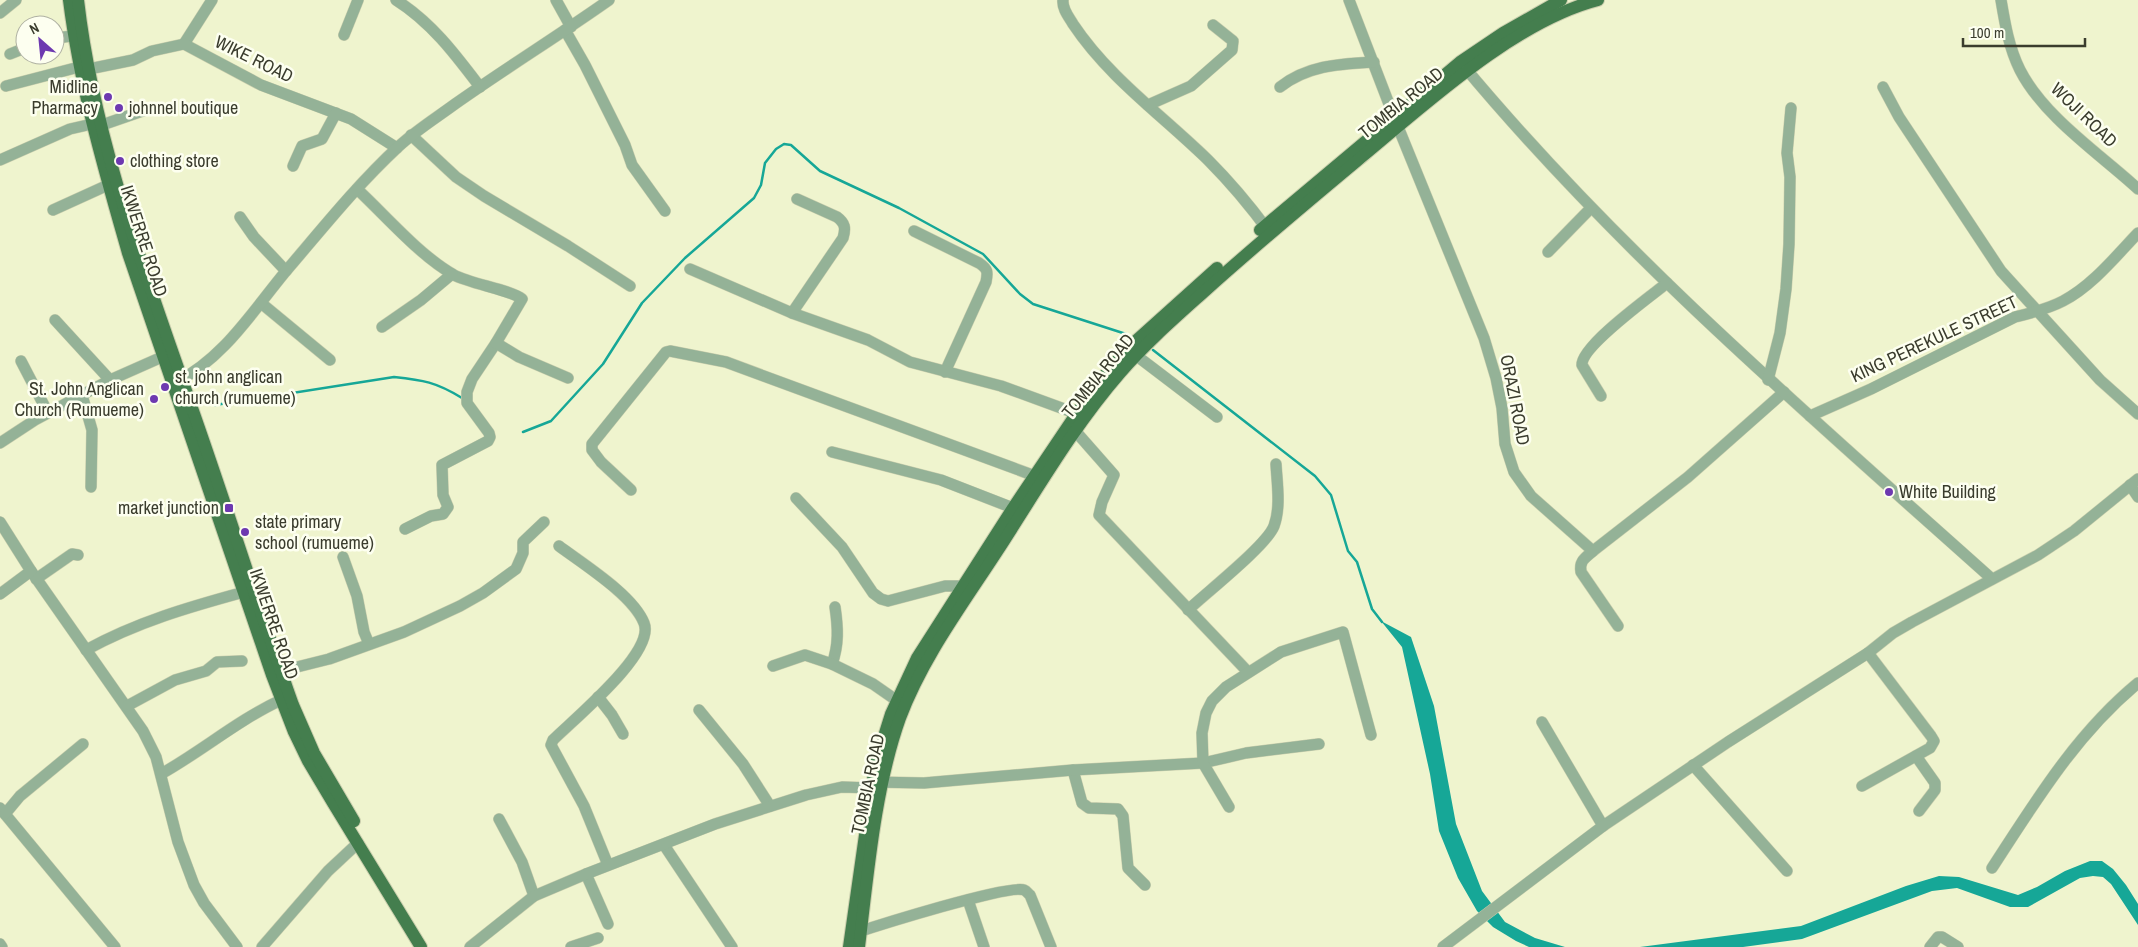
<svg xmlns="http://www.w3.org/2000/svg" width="2138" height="947" font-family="'Archivo Narrow',sans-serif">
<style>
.water{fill:#16a797}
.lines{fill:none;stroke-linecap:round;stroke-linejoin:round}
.stream{stroke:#16a797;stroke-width:2.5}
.minor-casing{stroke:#cbcfae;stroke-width:12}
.major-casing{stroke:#cbcfae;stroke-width:14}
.minor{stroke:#94b297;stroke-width:11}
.major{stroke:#447e4e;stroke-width:12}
.poi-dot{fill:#6d39b0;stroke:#fdfff0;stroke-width:2}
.labels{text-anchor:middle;stroke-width:5;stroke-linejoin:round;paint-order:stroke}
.street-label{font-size:18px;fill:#3a3c2d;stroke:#fdfff0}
.poi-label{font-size:18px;fill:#3a3c2d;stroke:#fdfff0;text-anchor:start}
</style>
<rect width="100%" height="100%" fill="#eff4ce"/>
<g class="water">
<path d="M1381,621L1411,637L1434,706L1456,824L1482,891L1505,922L1535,938L1565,947H1529L1516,941L1493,927L1477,911L1458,878L1439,831L1430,774L1402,647Z"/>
<path d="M2090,861H2102L2113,869L2126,885L2138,904V925L2111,884L2103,877L2093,876L2080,878L2028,907H2010L1957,888L1932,891L1802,939L1743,947H1640L1801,926L1906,886L1939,876L1959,877L2018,895L2037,887L2065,871Z"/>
</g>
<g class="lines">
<g class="stream">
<path d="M1153,350L1315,476L1331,495L1348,551L1357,562L1372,609L1382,622"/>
<path d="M215,405L394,377C423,380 436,382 462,398"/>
<path d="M523,432L551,421L603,364L642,303L685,258L754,198L761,185L765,163L776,149L784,144L791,145L820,171L899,208L983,254L1020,294L1033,304L1126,334"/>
</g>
<defs>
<g id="minor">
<path d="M396,0C431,22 455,54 480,87"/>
<path d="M556,0L571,27"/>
<path d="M1063,0C1062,9 1069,17 1073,24C1109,78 1162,115 1208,160C1231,183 1251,207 1270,233"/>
<path d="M1349,0L1394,117L1484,338L1496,378L1502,408L1505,444L1514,472L1531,496L1593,551L1688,477L1784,392"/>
<path d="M2001,0C2005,24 2009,48 2020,70C2044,117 2100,154 2138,189"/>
<path d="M0,13L16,0"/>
<path d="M565,30L585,65L625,145L632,165L665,211"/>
<path d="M344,35L358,0"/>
<path d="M55,38L73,36"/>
<path d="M184,44L212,0"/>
<path d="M10,54L25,48"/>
<path d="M1462,64C1620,254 1809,415 1992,579"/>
<path d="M89,69L133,60L152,51L184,44L261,85L351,119L397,148"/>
<path d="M6,86L79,67"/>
<path d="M1280,87C1308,65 1340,64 1374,62"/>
<path d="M1883,87L1899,117L2001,271L2100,380L2138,414"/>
<path d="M1148,105L1191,86L1232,50L1233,41L1213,25"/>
<path d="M102,125L151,108"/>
<path d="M411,135L456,177L484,196L568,246L630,286"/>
<path d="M0,160L70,129L92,124"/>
<path d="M293,166L302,146L322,139L336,113"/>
<path d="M357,189C387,217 419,255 454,275C471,284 511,290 522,299L496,343L472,379L467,392V403L489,433L490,437L488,441L442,465L443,495L448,507L443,514L431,516L405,529"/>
<path d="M53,210L108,185"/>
<path d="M240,217L254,237L286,271"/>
<path d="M914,231L979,263C988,269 988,272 986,282L945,372"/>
<path d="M1548,252L1591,208"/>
<path d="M690,269L792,313L868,340L910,362L1001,386L1075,413"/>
<path d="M261,303L330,360"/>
<path d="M792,313L843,238C846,228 845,223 837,217L797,199"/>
<path d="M55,320L110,380"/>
<path d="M382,327L421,300L452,274"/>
<path d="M496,343L519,357L568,378"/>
<path d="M1129,350L1217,417"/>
<path d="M21,361L48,413"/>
<path d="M1768,380L1780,333L1786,289L1789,244L1790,177L1787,153L1791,108"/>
<path d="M175,383C224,358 252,312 286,271C322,229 357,185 398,147C415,131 436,118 455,104C506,68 558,36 609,0"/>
<path d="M82,395L92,430L91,487"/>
<path d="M1601,396L1582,365C1581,346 1651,296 1667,283"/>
<path d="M1810,416L1871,389L2015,317C2031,313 2048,309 2063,301C2092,286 2116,256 2138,233"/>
<path d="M1070,425L1114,475L1102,502L1099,515L1248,672"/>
<path d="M0,443L35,420L110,380L171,353"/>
<path d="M832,452L941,480L1013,508"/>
<path d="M2130,485L2138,497"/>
<path d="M631,490L601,462L592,450V444L666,352L670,351L726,362L1035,476"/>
<path d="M796,498L842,547L873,593L881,599L888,601L945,586H962"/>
<path d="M0,522L31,571L143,731L156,757L178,842L194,885L204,903L237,947"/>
<path d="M559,546C583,564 633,595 644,623C656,652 574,719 553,740L551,745L584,806L608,865"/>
<path d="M1593,551C1585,558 1579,561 1581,572L1618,626"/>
<path d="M343,557L357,596L364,632L369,644"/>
<path d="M36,579L72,554L78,555"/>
<path d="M0,594L31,571"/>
<path d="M1188,610C1206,593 1267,545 1274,526C1281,507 1277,483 1276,464"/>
<path d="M86,650C137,622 189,607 244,592"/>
<path d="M832,664C839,645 838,627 835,607"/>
<path d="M773,666L805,655L832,664L873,684L896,700"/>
<path d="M281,671L329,659L404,632L460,606L483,593L516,569L523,553V542L544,522"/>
<path d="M598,697L612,715L623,734"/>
<path d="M127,706L175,680L206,671L217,662L242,661"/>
<path d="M699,710L743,764L770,806"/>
<path d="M1542,722L1603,826"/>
<path d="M1916,756L1935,783V790L1919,811"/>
<path d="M1693,765L1787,871"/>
<path d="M1073,770L1082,803L1089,808L1118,809L1123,816L1128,868L1145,885"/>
<path d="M161,774C202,751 238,720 281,700"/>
<path d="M874,782L924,783L1073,770L1203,763L1246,753L1319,744"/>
<path d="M1862,786L1930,748L1934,741L1931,736L1868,653"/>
<path d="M1229,807L1203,763L1202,733L1206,713L1212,701L1226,687L1281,652L1343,632L1371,735"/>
<path d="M0,808L115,947"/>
<path d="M5,814L20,796L83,744"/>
<path d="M499,819L522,862L534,896"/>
<path d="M664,845L732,947"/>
<path d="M1992,868C2035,802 2076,734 2138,683"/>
<path d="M586,874L608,924"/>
<path d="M968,900L984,947"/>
<path d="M852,934C876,926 1009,884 1024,890C1027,891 1028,894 1030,895L1051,947"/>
<path d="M0,944L2,947"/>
<path d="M262,947L328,871L358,843"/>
<path d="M470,947L534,896L586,874L715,824L806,795L842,787L872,788"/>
<path d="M571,947L598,938"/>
<path d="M1443,947L1603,826L1728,742L1868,653L1893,633L1912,622L2038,555L2074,531L2138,479"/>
<path d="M1930,947L1938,937H1942L1958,947"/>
</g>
<g id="major">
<path d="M69,0C80,87 104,169 128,253L272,675L294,732L308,761L333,803L421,947"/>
<path d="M78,0C94,140 146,275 192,408C227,507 258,607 293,705L314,753L354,821"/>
<path d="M1260,230L1460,62L1503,33L1561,0"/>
<path d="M849,947L875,765L891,714L917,658L1013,508L1093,389L1128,348L1217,268"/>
<path d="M859,947C868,873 875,788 900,718C923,657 963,604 998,550C1037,490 1073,427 1120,373C1146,343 1176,317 1206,290C1257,244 1310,200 1364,155C1429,101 1516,21 1598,0"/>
</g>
</defs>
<use href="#minor" class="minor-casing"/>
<use href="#major" class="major-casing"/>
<use href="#minor" class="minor"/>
<use href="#major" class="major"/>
</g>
<g class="poi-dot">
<circle cx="108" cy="97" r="5"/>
<circle cx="119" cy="108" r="5"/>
<circle cx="120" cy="161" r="5"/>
<circle cx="165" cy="387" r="5"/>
<circle cx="154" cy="399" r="5"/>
<circle cx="1889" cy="492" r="5"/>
<rect x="224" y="503" width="10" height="10" rx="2.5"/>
<circle cx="245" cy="532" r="5"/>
</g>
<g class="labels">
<g class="street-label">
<text transform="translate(254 59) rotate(26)" y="6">WIKE ROAD</text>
<text transform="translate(1401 103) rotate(-39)" y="6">TOMBIA ROAD</text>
<text transform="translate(2084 115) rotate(44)" y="6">WOJI ROAD</text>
<text transform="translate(144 241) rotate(72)" y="6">IKWERRE ROAD</text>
<text transform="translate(1934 339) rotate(-25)" y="6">KING PEREKULE STREET</text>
<text transform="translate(1098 376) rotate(-51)" y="6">TOMBIA ROAD</text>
<text transform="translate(1515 400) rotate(79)" y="6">ORAZI ROAD</text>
<text transform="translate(274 624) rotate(71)" y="6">IKWERRE ROAD</text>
<text transform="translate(868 784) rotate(-78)" y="6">TOMBIA ROAD</text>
</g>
<g class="poi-label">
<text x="98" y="93" text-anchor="end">Midline<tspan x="98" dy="21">Pharmacy</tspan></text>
<text x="129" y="114">johnnel boutique</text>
<text x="130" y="167">clothing store</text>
<text x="175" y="383">st. john anglican<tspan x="175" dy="21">church (rumueme)</tspan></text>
<text x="144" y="395" text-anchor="end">St. John Anglican<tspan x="144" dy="21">Church (Rumueme)</tspan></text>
<text x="1899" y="498">White Building</text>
<text x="219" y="514" text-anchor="end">market junction</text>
<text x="255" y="528">state primary<tspan x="255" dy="21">school (rumueme)</tspan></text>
</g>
</g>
<g transform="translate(40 40) rotate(333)"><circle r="24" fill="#fdfff0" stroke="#afb1a2"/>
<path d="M0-4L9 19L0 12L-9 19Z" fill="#6d39b0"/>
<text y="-8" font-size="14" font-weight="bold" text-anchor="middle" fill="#3a3c2d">N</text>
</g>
<path d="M1963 38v8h122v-8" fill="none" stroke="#3a3c2d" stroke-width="2.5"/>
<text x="1970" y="38" font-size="15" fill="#3a3c2d" stroke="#fdfff0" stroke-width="4" paint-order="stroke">100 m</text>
</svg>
